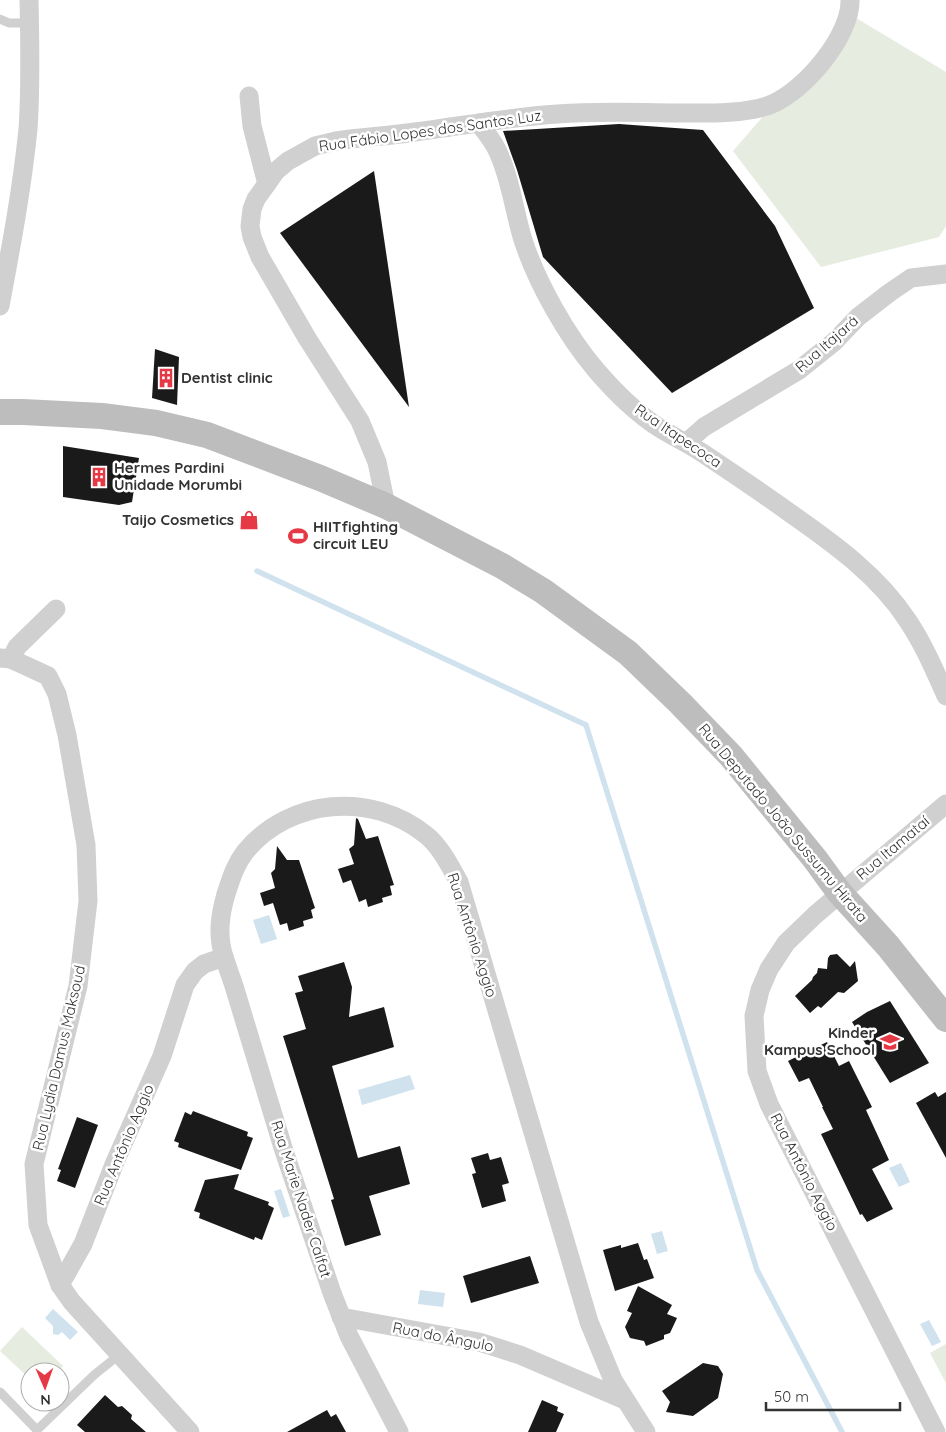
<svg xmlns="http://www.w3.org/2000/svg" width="946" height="1432" font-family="Quicksand,sans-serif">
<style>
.green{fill:#e6ecdf}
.water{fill:#cfe2ee}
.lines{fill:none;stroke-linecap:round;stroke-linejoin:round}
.stream{stroke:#cfe2ee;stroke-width:5.5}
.building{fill:#1a1a1a}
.lane{stroke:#d0d0d0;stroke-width:9}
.street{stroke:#d0d0d0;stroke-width:19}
.secondary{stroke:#bdbdbd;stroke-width:26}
.labels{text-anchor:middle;stroke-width:5;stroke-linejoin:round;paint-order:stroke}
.street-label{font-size:15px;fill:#333;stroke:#fff}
.poi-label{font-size:15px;font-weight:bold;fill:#333;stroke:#fff;text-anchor:start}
</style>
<rect width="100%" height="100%" fill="#fff"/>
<g class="green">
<path d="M851,15L946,72V226L939,237L821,267L733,151Z"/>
<path d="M22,1327L63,1366L58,1372H30V1379L0,1351Z"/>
<path d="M946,1344V1383L930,1353Z"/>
</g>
<g class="water">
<path d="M269,915L277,939L261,944L253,920Z"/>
<path d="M410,1075L415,1089L362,1105L358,1090Z"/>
<path d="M901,1163L910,1182L899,1187L889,1168Z"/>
<path d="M281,1189L290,1216L283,1218L274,1191Z"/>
<path d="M662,1231L668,1251L657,1254L651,1234Z"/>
<path d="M420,1290L445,1293L443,1307L418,1304Z"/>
<path d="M53,1309L78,1332L70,1340L62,1332L58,1335L53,1334V1326L45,1318Z"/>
<path d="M929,1320L941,1342L932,1346L920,1324Z"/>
</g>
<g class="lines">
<path class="stream" d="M257,571L586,725L757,1270L842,1432"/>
</g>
<g class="building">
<path d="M619,124L703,130L775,226L814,308L672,393L543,257L517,170L503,131Z"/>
<path d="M374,171L409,407L280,233Z"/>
<path d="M155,349L179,357L177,405L152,398Z"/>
<path d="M63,446L139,458L132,502L119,505L63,497Z"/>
<path d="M356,818L358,819L366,839L378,836L394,885L390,886L392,895L382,898L383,902L368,907L366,899L359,902L351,880L343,883L338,869L354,864L349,849L354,845Z"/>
<path d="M277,846L287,860H299L315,908L311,910L313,918L303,921L304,926L289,931L287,923L280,925L273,903L264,906L260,893L275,888L271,873L275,869Z"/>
<path d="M837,954L850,967L855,961L858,981L844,993L838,992L821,1008L818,1006L810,1013L795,996L812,980L813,977L817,973L818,968L827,969L828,958L830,955Z"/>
<path d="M344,962L352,987L349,1017L384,1007L394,1047L332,1066L358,1158L400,1146L410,1184L369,1196L381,1235L345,1246L331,1200L334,1199L283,1036L306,1029L295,993L303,991L298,976Z"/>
<path d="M890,1001L929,1063L890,1083L852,1022L867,1012Z"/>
<path d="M827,1042L839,1066L849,1061L872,1107L866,1110L889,1160L872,1169L893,1209L867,1222L862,1214L860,1215L821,1134L833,1129L822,1107H823L809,1078L799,1082L788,1061Z"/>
<path d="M935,1092L938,1097L946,1092V1158L916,1103Z"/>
<path d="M193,1111L248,1132L247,1136L253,1138L241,1170L178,1147L179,1143L174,1141L185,1112L191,1115Z"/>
<path d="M77,1117L98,1125L75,1188L57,1181L61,1170L58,1169Z"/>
<path d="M488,1153L490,1160L501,1157L509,1183L502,1185L506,1201L482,1208L472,1174L476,1173L471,1158Z"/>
<path d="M239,1174L234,1189L269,1202L268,1205L274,1208L262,1240L255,1237L254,1240L199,1218L200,1213L194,1211L205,1180Z"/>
<path d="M638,1243L644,1260L647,1259L654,1278L615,1291L603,1250L621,1245V1248Z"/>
<path d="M530,1256L539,1283L471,1303L463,1276Z"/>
<path d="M638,1286L672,1305L667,1314L677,1318L670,1333L664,1335V1339L646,1346L644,1341L630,1338L625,1327L632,1313L627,1311Z"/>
<path d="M703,1363L718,1366L723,1374L718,1398L693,1416L666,1412L670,1402L662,1391Z"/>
<path d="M105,1395L118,1407L122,1406L132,1415L131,1419L146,1432H85L77,1425Z"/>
<path d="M542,1400L558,1407L557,1411L564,1414L556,1432H528Z"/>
<path d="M327,1410L331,1417L336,1414L346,1432H287Z"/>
</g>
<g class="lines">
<g class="lane">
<path d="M0,19L9,23H29"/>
<path d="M0,1392L37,1430L94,1375L119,1355"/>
</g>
<g class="street">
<path d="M249,96L252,126L267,184"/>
<path d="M479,123C485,132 494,142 498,152C511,180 514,211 523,240C537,283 567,336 596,370C614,391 635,412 658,427C672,436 687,443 701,452C731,472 761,492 790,513C833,543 879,576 908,621C924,645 935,671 946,696"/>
<path d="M0,306C11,247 22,189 28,129C31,86 30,43 29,0"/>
<path d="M687,442L704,427L799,370L834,342L858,317L889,293L911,278L946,274"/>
<path d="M386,506L377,462L360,421L307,338L260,257L252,237L250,226L252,209L256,199L276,171L288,161L315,146L336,141C363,137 389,136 415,132C462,126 510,117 557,114C595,111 633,112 671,113C698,113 747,115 772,104C804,91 851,36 850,0"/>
<path d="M0,658L11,659L17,647L56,609"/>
<path d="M11,659L48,676L57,694L67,735L86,845L88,901L78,986L34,1164L38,1225L60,1285L72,1302L190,1432"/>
<path d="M224,957L234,986L284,1151L332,1293L349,1336L399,1432"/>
<path d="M60,1285L83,1244L115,1162L162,1056L185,985L195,971L204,964L224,957C217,935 220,915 226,894C231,879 235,865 245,852C289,798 372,791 426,835C440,846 450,866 459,882L589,1322L613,1380L646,1432"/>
<path d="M341,1317L479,1342L520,1355L625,1400"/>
<path d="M936,1432L769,1104L757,1071L754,1016L760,990L769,969L786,943L815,915L946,804"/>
</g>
<path class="secondary" d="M0,412H23L102,416L156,423L207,435L320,478L386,506L502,566L543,591L628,653L680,703L731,756L815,859L839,892L888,946L946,1019"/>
</g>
<defs>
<symbol id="building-bare" viewBox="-9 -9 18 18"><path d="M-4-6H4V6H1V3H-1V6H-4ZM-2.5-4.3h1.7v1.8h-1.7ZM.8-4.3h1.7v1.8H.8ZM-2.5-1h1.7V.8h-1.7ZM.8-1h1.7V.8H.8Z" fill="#e63946" stroke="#fff" stroke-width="2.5" paint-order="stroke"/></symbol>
<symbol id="shop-bare" viewBox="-9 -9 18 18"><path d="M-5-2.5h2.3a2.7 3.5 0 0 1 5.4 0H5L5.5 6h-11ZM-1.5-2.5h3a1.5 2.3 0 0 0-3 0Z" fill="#e63946" stroke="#fff" stroke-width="2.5" paint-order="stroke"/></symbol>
<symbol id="stadium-bare" viewBox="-9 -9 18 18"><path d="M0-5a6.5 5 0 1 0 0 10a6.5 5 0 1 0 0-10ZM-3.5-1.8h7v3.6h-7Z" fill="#e63946" stroke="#fff" stroke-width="2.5" paint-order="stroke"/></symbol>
<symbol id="school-bare" viewBox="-9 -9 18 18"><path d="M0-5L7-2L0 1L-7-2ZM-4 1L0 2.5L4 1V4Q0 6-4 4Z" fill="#e63946" stroke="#fff" stroke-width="2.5" paint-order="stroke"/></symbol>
</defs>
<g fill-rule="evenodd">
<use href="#building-bare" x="152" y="364" width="28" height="28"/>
<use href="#building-bare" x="85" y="463" width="28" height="28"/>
<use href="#shop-bare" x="235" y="506" width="28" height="28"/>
<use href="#stadium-bare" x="284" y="522" width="28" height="28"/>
<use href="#school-bare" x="876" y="1028" width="28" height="28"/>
</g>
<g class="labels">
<g class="street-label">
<text transform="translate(430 131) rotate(-8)" y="5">Rua Fábio Lopes dos Santos Luz</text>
<text transform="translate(827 344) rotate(-41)" y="5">Rua Itajará</text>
<text transform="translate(678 436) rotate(34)" y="5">Rua Itapecoca</text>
<text transform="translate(783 823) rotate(50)" y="5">Rua Deputado João Sussumu Hirata</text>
<text transform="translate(893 848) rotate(-40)" y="5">Rua Itamataí</text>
<text transform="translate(472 935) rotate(72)" y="5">Rua Antônio Aggio</text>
<text transform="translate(59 1058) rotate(-77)" y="5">Rua Lydia Damus Maksoud</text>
<text transform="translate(124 1145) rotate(-67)" y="5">Rua Antônio Aggio</text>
<text transform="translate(804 1172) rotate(63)" y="5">Rua Antônio Aggio</text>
<text transform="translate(301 1199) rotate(72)" y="5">Rua Marie Nader Calfat</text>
<text transform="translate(443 1337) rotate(11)" y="5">Rua do Ângulo</text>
</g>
<g class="poi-label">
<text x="181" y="383">Dentist clinic</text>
<text x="114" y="473">Hermes Pardini<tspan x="114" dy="17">Unidade Morumbi</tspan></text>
<text x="234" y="525" text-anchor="end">Taijo Cosmetics</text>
<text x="313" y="532">HIITfighting<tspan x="313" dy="17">circuit LEU</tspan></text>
<text x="875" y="1038" text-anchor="end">Kinder<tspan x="875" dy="17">Kampus School</tspan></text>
</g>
</g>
<g transform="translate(45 1387) rotate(178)"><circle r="24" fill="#ffffff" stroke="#adadad"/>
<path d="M0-4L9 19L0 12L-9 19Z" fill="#e63946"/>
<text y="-8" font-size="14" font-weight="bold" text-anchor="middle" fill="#333333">N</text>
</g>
<path d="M766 1402v8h134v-8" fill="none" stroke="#333333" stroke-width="2.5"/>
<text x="774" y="1402" font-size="15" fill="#333333" stroke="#ffffff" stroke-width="4" paint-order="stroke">50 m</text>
</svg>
